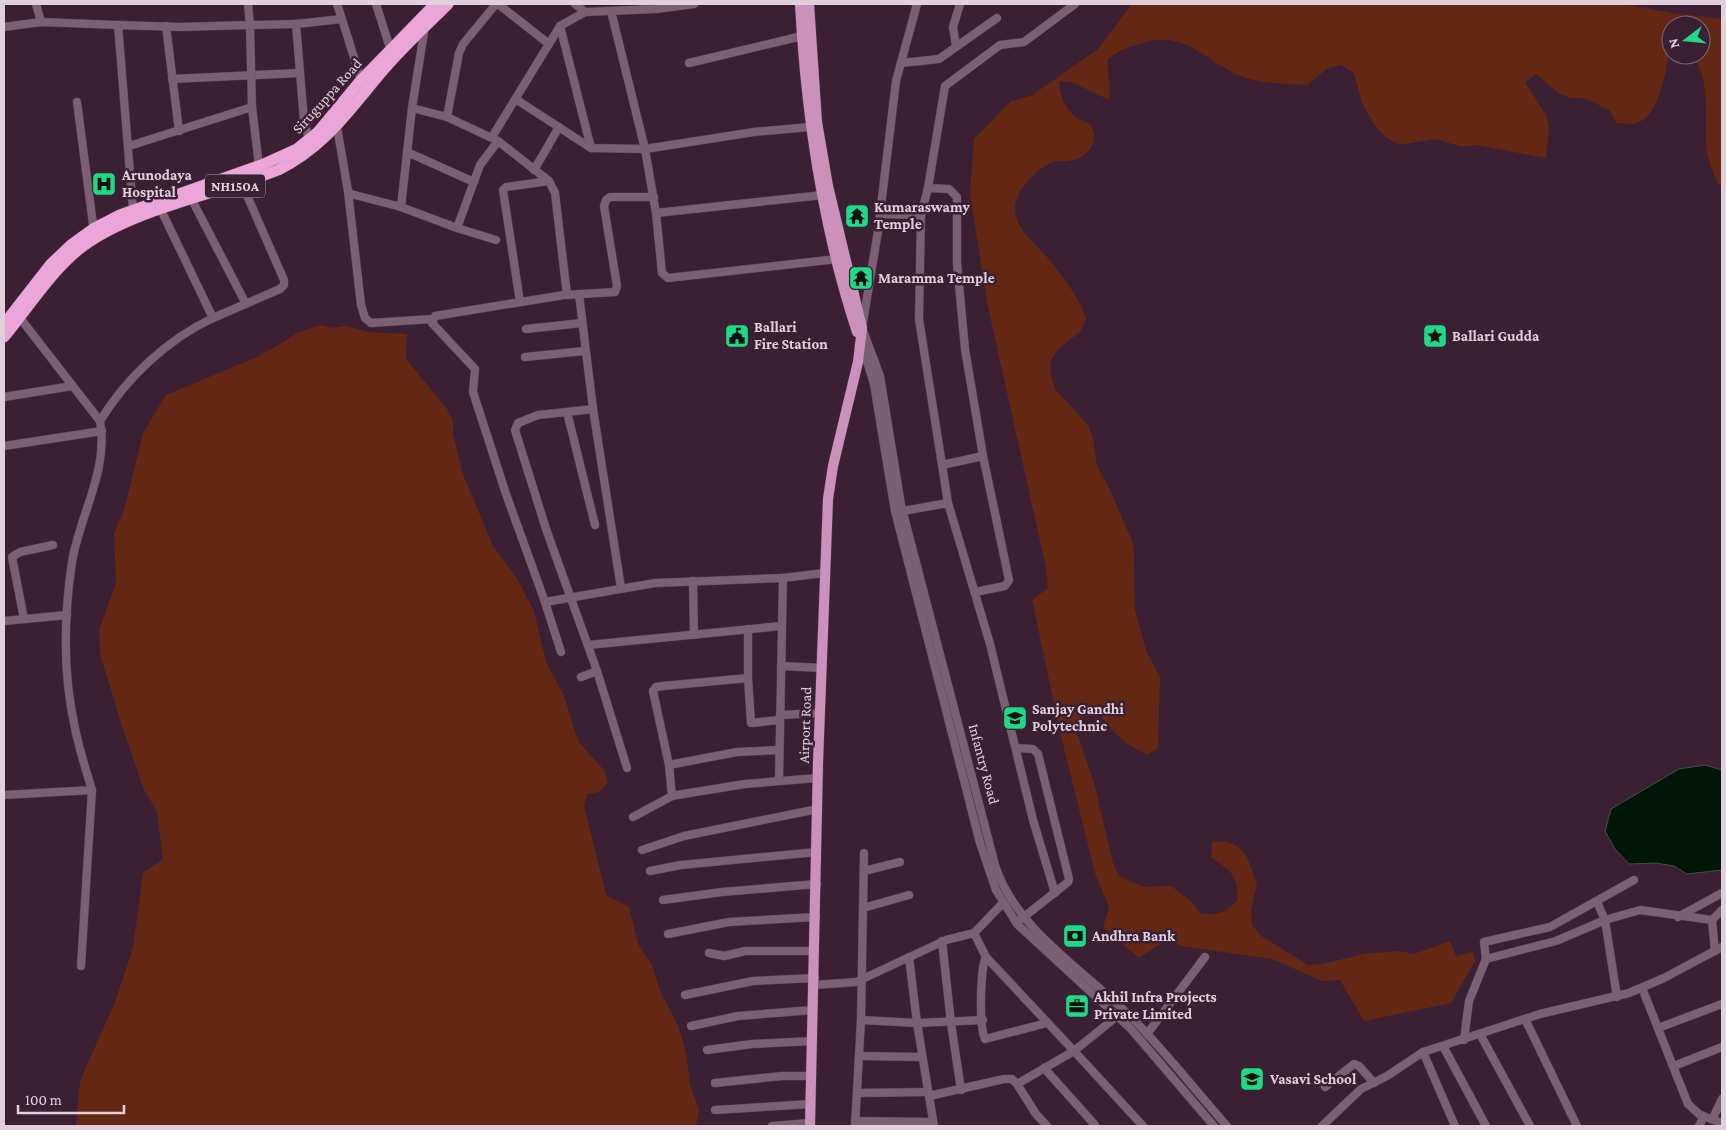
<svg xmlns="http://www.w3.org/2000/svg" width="1726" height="1130" font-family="'Crimson Pro',serif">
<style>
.green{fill:#642714}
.water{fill:#001609;stroke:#444e48}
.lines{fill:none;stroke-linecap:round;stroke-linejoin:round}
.minor-casing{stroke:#563c4f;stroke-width:9}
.major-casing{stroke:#563c4f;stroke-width:11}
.highway-casing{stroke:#563c4f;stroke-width:12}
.minor{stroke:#7b5f73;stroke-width:8}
.major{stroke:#cc91bb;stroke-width:10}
.highway{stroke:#eca5d8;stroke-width:11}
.labels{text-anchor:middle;stroke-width:5;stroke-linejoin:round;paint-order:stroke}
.shield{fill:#3b2034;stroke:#af9aa9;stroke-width:1}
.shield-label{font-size:14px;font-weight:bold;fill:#e1cfdb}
.street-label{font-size:15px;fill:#e1cfdb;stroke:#3b2034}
.poi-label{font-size:15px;font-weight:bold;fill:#e1cfdb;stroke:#3b2034;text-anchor:start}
</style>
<rect width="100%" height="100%" fill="#3b2034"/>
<g class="green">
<path d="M1132,4H1623L1672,13L1722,19V187L1719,185C1712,171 1707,158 1706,143C1705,114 1711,80 1692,55H1701V25H1671C1671,47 1663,118 1636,123C1630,125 1623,123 1617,123L1609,110L1585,98H1571L1558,93L1536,74L1525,82L1547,117L1549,130L1546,158L1476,145L1463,147L1435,139L1399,145L1386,137L1376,127L1362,103L1354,73L1341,65L1328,68L1307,85C1287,84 1266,84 1246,78C1207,65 1189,29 1142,43C1129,47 1119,50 1108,59C1107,73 1111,86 1109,100L1072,82L1059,81C1059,94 1065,109 1076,117C1084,122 1093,123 1094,134C1096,149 1082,160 1068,161C1063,162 1058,160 1053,162C1037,168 1014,191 1015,210C1016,229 1035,244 1046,256C1059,271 1082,301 1086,319L1080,332L1058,349L1050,362L1051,376L1055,389L1088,425L1093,438L1097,466L1110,490L1132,541L1134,555L1135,611L1147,653L1160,677L1158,748L1147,755C1135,748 1122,741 1113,731C1106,723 1102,716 1093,710L1082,718L1076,730L1094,783L1113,863L1119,876L1144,887L1171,886L1192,902L1200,913C1217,916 1225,913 1237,901C1239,875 1231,871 1211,857L1212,842L1226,841L1238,847L1247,857L1257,884L1251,910L1252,925L1261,936L1308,965L1322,964L1364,954L1399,951L1414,954L1450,941L1456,956L1473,952L1475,961L1451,1003L1364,1021L1340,980L1322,981L1272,959L1181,946L1168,939L1139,958L1103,927L1109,907L1095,873L1061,736L1032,600L1048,588L1046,568L988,307L970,194L974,139L1011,101L1031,96L1098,49Z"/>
<path d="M320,325L333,328L345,326L369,332L407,334L406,359L447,409L453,421V433L462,472L493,546L516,577L534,611L546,662L564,696L578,741L604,770L608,782L599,792L587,794L584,806L606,895L629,907L638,944L652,965L660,991L678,1026L686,1052L690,1085L699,1110L696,1126H76L80,1081L115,1002L133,948L143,873L163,859L157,811L144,790L122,726L100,654L99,630L116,583L114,533L124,511L143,433L166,395L257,357L287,340L297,333Z"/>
</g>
<path class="water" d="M1705,765L1722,770V870L1687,874L1674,866L1656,863L1629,864L1615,849L1605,831L1611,809L1679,769Z"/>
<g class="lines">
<defs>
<g id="minor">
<path d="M36,4L41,22"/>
<path d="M376,4L390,48"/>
<path d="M498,4L549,44"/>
<path d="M575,4L585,12"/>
<path d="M694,4L656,9L585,12L560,26L591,148L645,149L656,213L823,195"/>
<path d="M917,4L896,81L878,231L862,328L880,376L901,505L995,865C1015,929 1085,971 1131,1017C1165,1051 1195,1090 1227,1126"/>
<path d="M611,11L645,149L754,132L810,127"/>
<path d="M342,19L361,80"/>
<path d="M166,26L179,131"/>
<path d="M425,26L412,108L401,207L457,228L480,165L498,141L549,181"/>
<path d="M4,27L41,22L118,25"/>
<path d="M956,46L953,27L960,4"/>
<path d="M689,63L802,36"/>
<path d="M901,63L939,59L997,18"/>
<path d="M172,79L299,73"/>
<path d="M517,100L591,148"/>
<path d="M77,102L94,232"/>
<path d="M412,108L447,117L496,140"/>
<path d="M447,117L459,53L463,44L496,4"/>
<path d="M337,127L348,191L351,194L401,207"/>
<path d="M492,137L560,26"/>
<path d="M309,139L304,121L296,24L342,19L337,4"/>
<path d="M129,146L252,107"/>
<path d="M407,152L474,182"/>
<path d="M259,166L252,107L250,25L296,24"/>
<path d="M534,170L559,127"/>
<path d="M928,188L949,189L957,197V263L965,349L983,456L1009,580L1005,586L975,592"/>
<path d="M348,191L361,305L365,318L371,323L432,319"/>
<path d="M654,197H610L606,200L604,206L617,286L615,292L564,295L435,316L432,323L475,369L473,392L506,494L545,602L655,583L783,578"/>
<path d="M192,200L246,304"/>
<path d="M133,210L118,25L179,27L250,25L248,4"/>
<path d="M161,210L213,318L280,289L284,285V280L242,184"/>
<path d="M656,213L662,273L668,278L837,259"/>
<path d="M880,214L921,215L919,319L948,503"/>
<path d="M921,215L928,188L945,86L1000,45L1024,42L1075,4"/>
<path d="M457,228L496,240"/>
<path d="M579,294L593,409L567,412L595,525"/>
<path d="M520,302L503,190L506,187L549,181L555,193L567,295"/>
<path d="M20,318L100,421C126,378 168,339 213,318"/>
<path d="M526,329L582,323"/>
<path d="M861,342L874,384L895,511L980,843L996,890L1017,924L1131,1029L1214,1126"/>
<path d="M525,357L585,351"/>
<path d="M4,397L72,386"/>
<path d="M593,409L621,588"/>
<path d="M567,412L538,415L518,423L515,430L546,529L597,671"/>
<path d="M4,446L102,431"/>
<path d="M942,465L983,456"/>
<path d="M903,511L948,503L990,644L1033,820L1055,893"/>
<path d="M693,581L694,635"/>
<path d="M545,602L561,652"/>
<path d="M24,619L12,557L20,552L53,545"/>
<path d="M4,621L67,615"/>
<path d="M748,629V678"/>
<path d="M588,645L781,626"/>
<path d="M781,666L822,668"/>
<path d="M581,677L597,671L627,768"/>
<path d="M780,715L820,713"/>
<path d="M1016,748L1033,749L1038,754L1069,879L1068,882L1020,920"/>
<path d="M779,750L737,752L669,765L653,691L656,687L663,686L748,678L751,723L779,720"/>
<path d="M669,765L672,796"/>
<path d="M779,781L783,578L824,573"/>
<path d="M4,795L92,790C86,770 79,749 75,728C63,675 64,615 72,562C80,514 109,470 100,421"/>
<path d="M633,817L672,796L683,794L745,784L818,778"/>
<path d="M642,850L684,836L818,809"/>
<path d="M650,871L681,865L817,852"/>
<path d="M864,871L900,862"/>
<path d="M663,900L722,892L817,884"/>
<path d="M1597,902L1605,920L1617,997"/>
<path d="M1003,903L974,933L986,957L1074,1051L1017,1084L1036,1114L1047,1126"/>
<path d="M863,908L909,895"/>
<path d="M1678,917L1722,893"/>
<path d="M668,934L729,922L816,917"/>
<path d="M942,941L951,1023L961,1090"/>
<path d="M1715,951L1712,920L1722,910"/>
<path d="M709,953L724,956L745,951H815"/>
<path d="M909,957L917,1023L983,1020"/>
<path d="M986,957C980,970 979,1027 985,1039L1047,1023"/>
<path d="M1486,959L1484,942L1550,927L1634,880"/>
<path d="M81,966L92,790"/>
<path d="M814,985L856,982L946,940L974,933"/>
<path d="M1642,988L1688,1104L1700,1115L1722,1123"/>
<path d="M685,995L753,981L815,978"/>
<path d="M1121,1013L1074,1051L1143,1126"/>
<path d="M1525,1019L1577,1126"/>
<path d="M861,1020L917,1023L929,1096L1004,1079H1012L1017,1084"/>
<path d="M691,1026L738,1016L813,1010"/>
<path d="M1658,1028L1722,1004"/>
<path d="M1147,1034L1205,957"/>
<path d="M1480,1034L1530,1126"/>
<path d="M1464,1040L1469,1001L1486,959L1556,941L1605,920L1640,910L1712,920"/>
<path d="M1443,1046L1486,1126"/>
<path d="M707,1050L752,1044L813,1041"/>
<path d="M1423,1052L1455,1126"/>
<path d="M859,1056L922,1057"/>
<path d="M1674,1066L1722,1047"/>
<path d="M1044,1068L1095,1125"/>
<path d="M715,1083L782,1076H811"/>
<path d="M1325,1087L1354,1064L1359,1066L1374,1083"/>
<path d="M857,1093L928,1092"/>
<path d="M929,1096L934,1126"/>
<path d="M715,1110L811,1104"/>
<path d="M1713,1118L1722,1099"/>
<path d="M855,1121L933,1122"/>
<path d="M772,1126L810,1123"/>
<path d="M855,1126L861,1020L864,853"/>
<path d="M1322,1126L1361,1089L1387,1076L1423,1052L1540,1014L1629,993L1664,978L1722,947"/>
<path d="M1699,1126L1704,1116"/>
</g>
<g id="major">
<path d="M800,4C806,115 822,226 857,332"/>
<path d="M809,4L817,122L828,186L862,328L858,362L833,466L828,499L818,763L810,1126"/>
</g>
<g id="highway">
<path d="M4,324L51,264L71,245L93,229L120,215L264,164L297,149L318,132L361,80L435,4"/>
<path d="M4,337C28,308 49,274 78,250C127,210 218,194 278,170C327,146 351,107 386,67C405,45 427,25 448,4"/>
</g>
</defs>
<use href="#minor" class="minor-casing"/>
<use href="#major" class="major-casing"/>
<use href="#highway" class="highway-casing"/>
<use href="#minor" class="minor"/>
<use href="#major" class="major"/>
<use href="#highway" class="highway"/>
</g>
<defs>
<symbol id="hospital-square" viewBox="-11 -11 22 22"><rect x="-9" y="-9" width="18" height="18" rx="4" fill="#1dd988" stroke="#3b2034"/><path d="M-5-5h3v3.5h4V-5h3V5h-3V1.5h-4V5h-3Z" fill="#111"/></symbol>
<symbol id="temple-square" viewBox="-11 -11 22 22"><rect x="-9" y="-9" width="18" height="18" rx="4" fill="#1dd988" stroke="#3b2034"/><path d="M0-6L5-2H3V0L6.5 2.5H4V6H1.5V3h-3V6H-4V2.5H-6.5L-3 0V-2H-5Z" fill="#111"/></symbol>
<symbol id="civic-square" viewBox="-11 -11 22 22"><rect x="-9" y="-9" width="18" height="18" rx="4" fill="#1dd988" stroke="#3b2034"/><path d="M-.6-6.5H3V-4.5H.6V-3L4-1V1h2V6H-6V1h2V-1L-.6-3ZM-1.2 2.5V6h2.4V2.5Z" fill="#111"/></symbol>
<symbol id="sight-square" viewBox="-11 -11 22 22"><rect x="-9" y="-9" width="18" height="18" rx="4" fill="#1dd988" stroke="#3b2034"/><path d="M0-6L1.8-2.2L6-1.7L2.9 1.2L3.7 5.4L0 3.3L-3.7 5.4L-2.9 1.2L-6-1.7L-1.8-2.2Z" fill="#111"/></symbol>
<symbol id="school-square" viewBox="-11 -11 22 22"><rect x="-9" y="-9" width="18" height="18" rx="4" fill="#1dd988" stroke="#3b2034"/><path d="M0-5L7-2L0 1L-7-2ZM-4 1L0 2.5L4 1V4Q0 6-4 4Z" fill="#111"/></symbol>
<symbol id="bank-square" viewBox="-11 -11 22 22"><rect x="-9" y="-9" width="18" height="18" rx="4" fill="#1dd988" stroke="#3b2034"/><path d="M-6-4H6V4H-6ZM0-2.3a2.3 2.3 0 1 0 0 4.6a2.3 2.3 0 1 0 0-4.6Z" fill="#111"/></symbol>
<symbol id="office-square" viewBox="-11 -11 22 22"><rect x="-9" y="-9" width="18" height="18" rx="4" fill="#1dd988" stroke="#3b2034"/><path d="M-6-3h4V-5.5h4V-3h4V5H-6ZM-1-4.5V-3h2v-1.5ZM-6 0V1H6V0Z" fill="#111"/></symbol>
</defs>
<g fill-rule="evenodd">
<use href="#hospital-square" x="90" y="170" width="28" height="28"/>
<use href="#temple-square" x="843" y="202" width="28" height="28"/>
<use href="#temple-square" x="847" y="264" width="28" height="28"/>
<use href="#civic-square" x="723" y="322" width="28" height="28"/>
<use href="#sight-square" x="1421" y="322" width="28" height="28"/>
<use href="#school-square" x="1001" y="704" width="28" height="28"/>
<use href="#bank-square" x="1061" y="922" width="28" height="28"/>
<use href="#office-square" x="1063" y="992" width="28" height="28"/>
<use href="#school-square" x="1238" y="1065" width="28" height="28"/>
</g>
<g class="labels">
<rect class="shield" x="205" y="174.5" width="60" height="23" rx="4"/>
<g class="shield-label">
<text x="235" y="191">NH150A</text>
</g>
<g class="street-label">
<text transform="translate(327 96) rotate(-48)" y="5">Siruguppa Road</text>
<text transform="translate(805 725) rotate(-88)" y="5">Airport Road</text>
<text transform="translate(984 764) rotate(75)" y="5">Infantry Road</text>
</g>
<g class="poi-label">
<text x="122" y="180">Arunodaya<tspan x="122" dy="17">Hospital</tspan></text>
<text x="874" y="212">Kumaraswamy<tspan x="874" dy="17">Temple</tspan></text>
<text x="878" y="283">Maramma Temple</text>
<text x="754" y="332">Ballari<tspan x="754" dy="17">Fire Station</tspan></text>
<text x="1452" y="341">Ballari Gudda</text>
<text x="1032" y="714">Sanjay Gandhi<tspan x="1032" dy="17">Polytechnic</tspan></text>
<text x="1092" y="941">Andhra Bank</text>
<text x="1094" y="1002">Akhil Infra Projects<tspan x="1094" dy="17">Private Limited</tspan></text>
<text x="1270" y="1084">Vasavi School</text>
</g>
</g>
<rect width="1726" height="1130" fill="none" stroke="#e1cfdb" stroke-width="10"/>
<g transform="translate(1686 40) rotate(254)"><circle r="24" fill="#3b2034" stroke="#7d6677"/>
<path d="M0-4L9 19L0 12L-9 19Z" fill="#1dd988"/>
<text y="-8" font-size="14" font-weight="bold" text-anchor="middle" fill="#e1cfdb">N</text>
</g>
<path d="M18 1105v8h106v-8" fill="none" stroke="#e1cfdb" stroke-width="2.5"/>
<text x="25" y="1105" font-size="15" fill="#e1cfdb" stroke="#3b2034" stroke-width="4" paint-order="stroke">100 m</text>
</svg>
